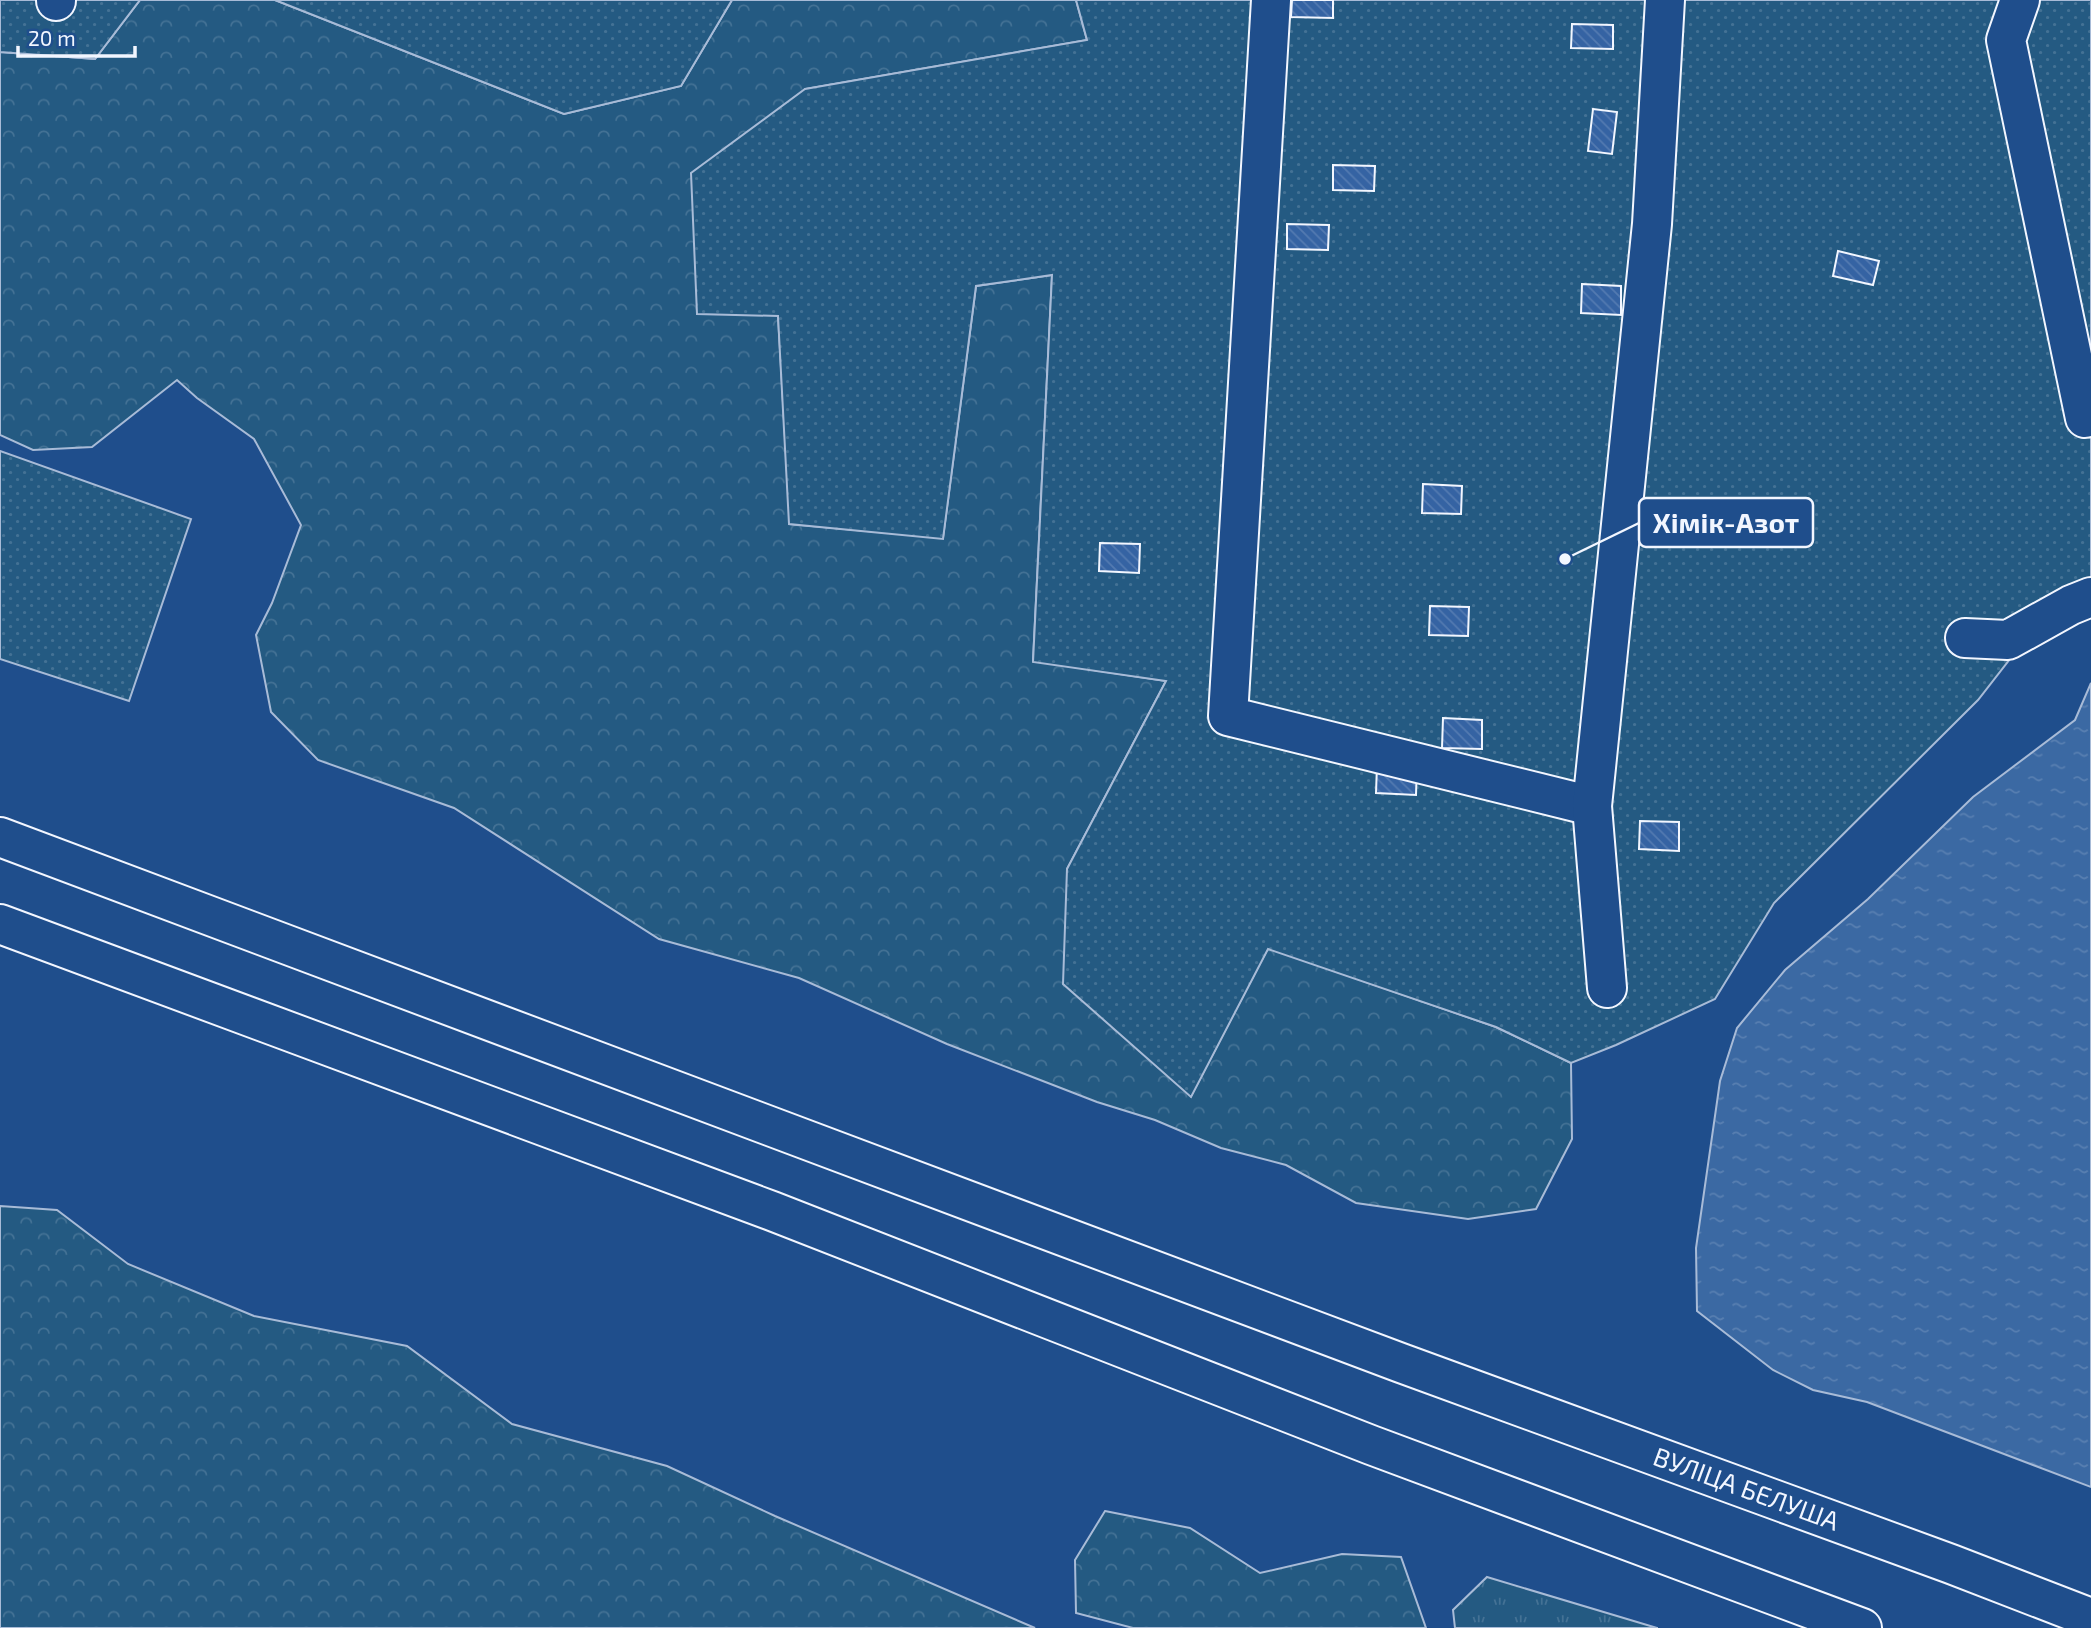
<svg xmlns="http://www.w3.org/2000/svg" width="2091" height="1628" font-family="'Exo 2',sans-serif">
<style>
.grass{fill:url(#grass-tufts);stroke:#a8bbd7;stroke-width:2}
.forest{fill:url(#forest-crowns);stroke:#a8bbd7;stroke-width:2}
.garden{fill:url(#garden-dots);stroke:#a8bbd7;stroke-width:2}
.water{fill:url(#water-ripples);stroke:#a8bbd7;stroke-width:2}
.building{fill:url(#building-back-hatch);stroke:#f2f6ff;stroke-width:2}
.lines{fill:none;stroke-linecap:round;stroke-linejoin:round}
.minor-casing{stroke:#f2f6ff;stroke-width:42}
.highway-casing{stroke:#f2f6ff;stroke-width:42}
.minor{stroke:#1f4e8c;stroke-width:38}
.highway{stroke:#1f4e8c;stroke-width:38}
.labels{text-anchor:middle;stroke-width:5;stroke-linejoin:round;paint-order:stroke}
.street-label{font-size:26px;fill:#f2f6ff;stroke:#1f4e8c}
.leader{fill:none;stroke:#f2f6ff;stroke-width:2.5}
.callout-dot{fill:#f2f6ff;stroke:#1f4e8c;stroke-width:2.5}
.callout{fill:#1f4e8c;stroke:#f2f6ff;stroke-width:2.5}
.callout-label{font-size:28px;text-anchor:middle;font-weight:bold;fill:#f2f6ff}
</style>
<defs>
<pattern id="grass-tufts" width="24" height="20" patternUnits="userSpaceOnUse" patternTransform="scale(1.75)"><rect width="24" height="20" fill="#245a82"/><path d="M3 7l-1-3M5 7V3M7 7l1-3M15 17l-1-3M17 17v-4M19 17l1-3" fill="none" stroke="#447295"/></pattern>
<pattern id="forest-crowns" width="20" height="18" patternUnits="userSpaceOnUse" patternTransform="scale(1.75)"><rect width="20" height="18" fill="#245a82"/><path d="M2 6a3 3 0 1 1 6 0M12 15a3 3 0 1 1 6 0" fill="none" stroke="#447295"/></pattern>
<pattern id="garden-dots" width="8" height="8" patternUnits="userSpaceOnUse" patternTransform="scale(1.75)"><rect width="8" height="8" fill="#245a82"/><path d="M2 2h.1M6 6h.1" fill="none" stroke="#447295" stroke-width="1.8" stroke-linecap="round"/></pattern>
<pattern id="water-ripples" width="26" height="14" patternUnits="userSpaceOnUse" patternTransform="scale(1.75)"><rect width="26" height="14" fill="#3b69a3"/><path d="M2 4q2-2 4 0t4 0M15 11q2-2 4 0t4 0" fill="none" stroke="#587fb1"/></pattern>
<pattern id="building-back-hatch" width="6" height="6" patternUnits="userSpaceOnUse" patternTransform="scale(1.75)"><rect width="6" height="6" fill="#3563a3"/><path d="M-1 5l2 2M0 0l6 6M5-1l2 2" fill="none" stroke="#537ab1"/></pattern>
</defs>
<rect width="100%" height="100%" fill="#1f4e8c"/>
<path class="grass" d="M1487,1577L1657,1628H1658H1455L1453,1610Z"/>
<g class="forest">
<path d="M140,0H275L564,114L681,86L732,0H1076L1087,40L805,89L778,316L790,524L943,538L976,286L1052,275L1033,661L1166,681L1067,869L1191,1096L1268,948L1496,1027L1571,1063L1572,1139L1536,1209L1468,1219L1356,1203L1286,1165L1221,1148L1155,1120L1097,1102L947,1044L799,978L659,939L454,808L318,760L271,712L256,635L272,603L301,525L254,439L197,398L177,380L92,447L33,450L0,435V52L95,59Z"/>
<path d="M0,1206L57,1210L128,1264L254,1316L407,1346L512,1424L667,1466L775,1516L1035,1628H0Z"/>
<path d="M1105,1511L1190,1528L1260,1573L1342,1554L1401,1557L1426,1628H1133L1076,1613L1075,1560Z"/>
</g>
<g class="garden">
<path d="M0,0H140L95,59L0,52Z"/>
<path d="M275,0H732L681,86L564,114Z"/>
<path d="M1076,0H2091V580L2059,596L1978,700L1774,903L1715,999L1616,1045L1571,1063L1496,1027L1268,949L1191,1097L1063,984L1067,869L1166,681L1033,662L1052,275L976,286L943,539L789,524L778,316L697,314L691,173L805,89L1087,40Z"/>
<path d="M0,451L191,519L129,701L0,659Z"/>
</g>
<path class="water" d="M2091,683V1487L1867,1402L1813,1390L1773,1370L1697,1311L1696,1248L1720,1081L1737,1028L1785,970L1868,899L1973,797L2075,720Z"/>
<g class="building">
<path d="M1292,0H1333V18L1291,17Z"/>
<path d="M1572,24L1613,25V49L1571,48Z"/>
<path d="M1593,109L1617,112L1612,154L1588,151Z"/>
<path d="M1333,165L1375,166L1374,191L1333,190Z"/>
<path d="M1287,224L1329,225L1328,250L1287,249Z"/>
<path d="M1838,251L1879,261L1873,285L1833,276Z"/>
<path d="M1582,284L1621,286V315L1581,313Z"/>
<path d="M1423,484L1462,486L1461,514L1422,513Z"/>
<path d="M1100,543L1140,544L1139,573L1099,571Z"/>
<path d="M1430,606L1469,607L1468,636L1429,635Z"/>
<path d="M1443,718L1482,720V749L1442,748Z"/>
<path d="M1377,765L1417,766L1416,795L1376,793Z"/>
<path d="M1640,821L1679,822V851L1639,849Z"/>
</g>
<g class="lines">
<defs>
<g id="minor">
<path d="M56,0V1"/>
<path d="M1271,0L1228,716L1592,806"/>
<path d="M2020,0L2006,40L2085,418"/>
<path d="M1965,638L2008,640L2071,605L2091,597"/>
<path d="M1607,988L1592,806L1652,224L1665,0"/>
</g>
<g id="highway">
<path id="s1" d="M0,837L1401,1363L1951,1564L2091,1618"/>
<path d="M0,924L772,1211L1371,1445L1862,1628"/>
</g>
</defs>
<use href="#minor" class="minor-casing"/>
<use href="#highway" class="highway-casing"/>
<use href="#minor" class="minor"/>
<use href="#highway" class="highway"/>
</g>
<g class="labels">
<g class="street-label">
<text dy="9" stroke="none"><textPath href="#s1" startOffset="1864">ВУЛІЦА БЕЛУША</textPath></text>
</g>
</g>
<path class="leader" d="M1565 559L1639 523"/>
<circle class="callout-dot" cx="1565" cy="559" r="7"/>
<rect class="callout" x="1639" y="498" width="174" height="49" rx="7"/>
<g class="callout-label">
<text x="1726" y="533">Хімік-Азот</text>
</g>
<path d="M18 46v10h117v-10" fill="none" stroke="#f2f6ff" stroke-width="3.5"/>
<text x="28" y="46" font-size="21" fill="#f2f6ff" stroke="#1f4e8c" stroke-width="5" paint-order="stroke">20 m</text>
</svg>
